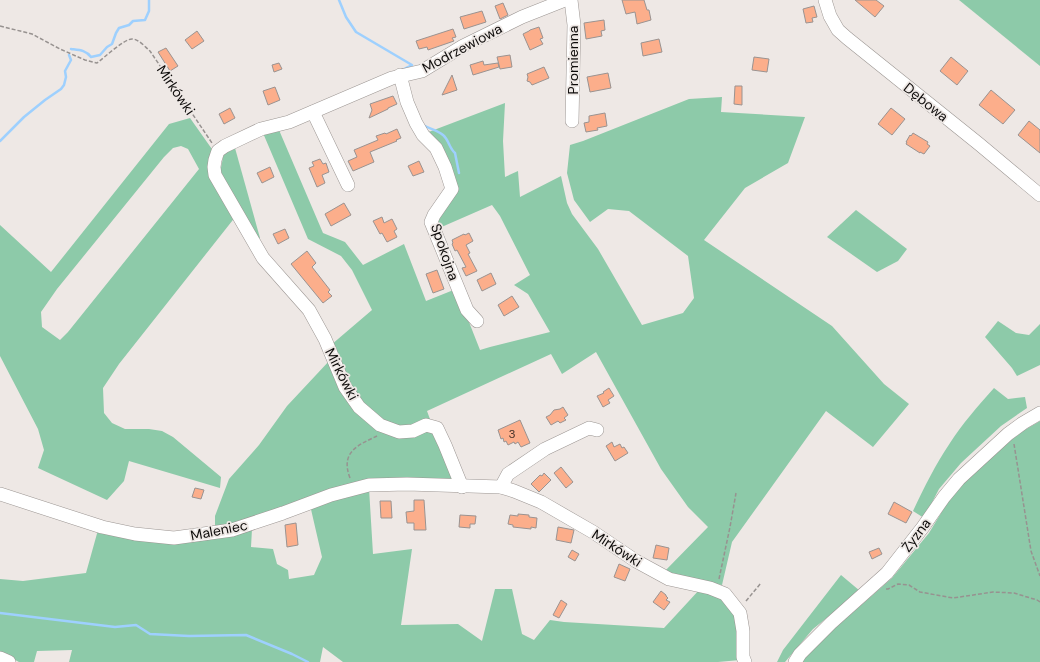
<svg xmlns="http://www.w3.org/2000/svg" width="1040" height="662" font-family="'DM Sans',sans-serif">
<style>
.green{fill:#8dcaa9;fill-rule:evenodd}
.lines{fill:none;stroke-linecap:round;stroke-linejoin:round}
.stream{stroke:#9ed0fe;stroke-width:2.5}
.building{fill:#fcae8b;stroke:#9a9391}
.minor-casing{stroke:#9c9693;stroke-width:14}
.path{stroke:#979290;stroke-width:1.5;stroke-dasharray:4 2;stroke-linecap:butt}
.minor{stroke:#fff;stroke-width:13}
.labels{text-anchor:middle;stroke-width:3.5;stroke-linejoin:round;paint-order:stroke}
.number-label{font-size:12px;fill:#49342a}
.street-label{font-size:14px;fill:#0d0b0a;stroke:#eee8e5}
</style>
<rect width="100%" height="100%" fill="#eee8e5"/>
<g class="green">
<path d="M959,0H1040V66Z"/>
<path d="M722,97L721,112L805,117L788,163L745,188L704,240L832,326L884,384L909,404L873,447L826,411L732,542L722,585L683,579L663,573L708,527L688,507L661,469L596,352L562,374L551,354L427,411L431,422L400,429L382,422L362,406L331,345L372,310L352,270L341,256L308,239L263,133L279,130L323,233L345,242L363,265L404,244L426,301L456,289L480,350L490,347L550,332L528,294L514,285L530,275L500,216L492,205L437,229L436,215L453,196L426,133L505,103L503,141L505,177L518,171L520,197L561,176L567,203L572,214L598,249L642,325L683,313L694,298L688,256L629,211L608,209L590,222L574,200L567,173L570,145L583,141L689,99Z"/>
<path d="M190,118L214,152L236,216L119,364L103,388L104,413L112,423L125,429H149L162,431L173,437L221,477L220,488L129,461L124,481L107,500L38,468L44,450L38,429L0,356V225L51,272L169,124ZM181,146L188,149L199,169L68,332L60,340L42,327L41,312L57,289L164,157L173,148Z"/>
<path d="M235,148L260,238L256,239L220,173L224,152Z"/>
<path d="M856,210L907,249L898,261L877,272L827,237Z"/>
<path d="M998,321L1016,333L1029,335L1040,324V365L1017,376L1012,368L985,337Z"/>
<path d="M330,360L379,429L426,428L435,432L457,483L405,481L215,529V516L229,479L259,445L287,406Z"/>
<path d="M994,388L1008,399L1025,397L1027,408L1001,426L961,463L939,489L924,518L913,511C924,488 935,465 950,443C962,424 978,406 994,388Z"/>
<path d="M1040,421V662H799L802,657L892,578L929,533L949,500L979,465L1023,431Z"/>
<path d="M369,488L373,554L412,549L401,625L458,624L482,641L495,589H512L522,634L534,640L550,620L564,622L664,628L700,589L722,597L736,613L740,660L718,662H343L323,647L320,662H69L72,650L37,651L34,662H19L0,652V579L23,581L86,573L98,530L139,541L252,529L251,547L273,549L277,564L288,570L289,579L314,575L322,557L310,505Z"/>
<path d="M841,575L860,591L813,629L785,662H777L783,650Z"/>
</g>
<g class="lines">
<g class="stream">
<path d="M339,0L346,17L356,32L412,65L404,69"/>
<path d="M71,49C79,50 86,50 91,57L100,55L107,47L112,44L116,33L119,28L129,25L133,21L145,20L149,11V0"/>
<path d="M423,125C430,129 437,130 443,135C449,140 449,148 455,153L459,173"/>
<path d="M0,141L24,117L45,100L61,89L64,85L66,77L65,71L71,60L69,55"/>
<path d="M0,613L115,627L136,625L150,634L189,636L246,635L292,654L308,662"/>
</g>
</g>
<g class="building">
<path d="M622,0H644L647,10H649L651,20L637,24L635,12L626,14Z"/>
<path d="M855,0H876L884,6L875,17Z"/>
<path d="M503,3L508,15L500,19L495,6Z"/>
<path d="M814,6L817,17L812,18L813,22L806,23L803,9Z"/>
<path d="M482,11L486,22L464,29L460,17Z"/>
<path d="M604,20L605,30L601,31L602,36L586,39L584,23Z"/>
<path d="M539,27L543,38L540,39L543,44L530,50L523,34L529,31L530,30Z"/>
<path d="M453,29L456,37L452,38L454,41L428,50L427,47L419,49L416,41Z"/>
<path d="M197,31L204,41L192,49L185,40Z"/>
<path d="M659,39L662,52L643,56L641,43Z"/>
<path d="M166,48L178,66L170,71L158,52Z"/>
<path d="M510,55L512,67L500,69L497,57Z"/>
<path d="M754,57L769,59L767,72L752,70Z"/>
<path d="M951,57L968,71L957,85L940,71Z"/>
<path d="M483,61L484,65L498,63L499,67L473,75L470,65Z"/>
<path d="M279,63L282,69L274,72L272,65Z"/>
<path d="M544,67L549,78L532,85L530,82L527,81L528,77L527,74Z"/>
<path d="M608,73L611,88L590,92L587,77Z"/>
<path d="M452,75L457,90L442,95Z"/>
<path d="M735,86H742V105L734,104Z"/>
<path d="M275,87L280,100L268,105L263,91Z"/>
<path d="M991,90L1015,110L1003,124L979,105Z"/>
<path d="M393,96L397,104L388,108V109L369,118L372,110L370,104Z"/>
<path d="M230,108L235,118L224,124L219,114Z"/>
<path d="M891,108L905,119L892,135L878,124Z"/>
<path d="M605,113L607,126L597,128L598,130L586,132L584,123L589,122V116Z"/>
<path d="M1029,121L1040,130V153L1018,135Z"/>
<path d="M397,129L401,138L396,140L397,141L370,152L374,162L353,171L348,161L357,157L354,150L378,140L376,136L385,133L386,134Z"/>
<path d="M913,133L928,142L927,144L930,146L924,154L920,152V153L906,144L907,142H906L910,135L911,136Z"/>
<path d="M320,159L323,164L326,163L329,172L322,175L325,183L317,187L309,168L314,166L312,162Z"/>
<path d="M419,161L424,172L413,176L408,166Z"/>
<path d="M270,167L274,177L262,183L257,173Z"/>
<path d="M344,203L351,215L331,226L325,214Z"/>
<path d="M382,217L384,223L392,219L397,229L394,231L397,237L387,242L382,233L380,234L373,221Z"/>
<path d="M285,229L289,238L278,244L273,234Z"/>
<path d="M469,233L473,241L466,245L470,253L468,254L477,271L466,276L462,268L466,267L457,250L455,251L452,244L453,243L452,240L464,234L465,235Z"/>
<path d="M307,251L316,263L312,267L330,290L328,292L332,296L323,303L291,264Z"/>
<path d="M437,270L444,289L433,293L426,274Z"/>
<path d="M491,273L496,284L482,291L477,280Z"/>
<path d="M512,296L519,307L504,316L498,305Z"/>
<path d="M609,388L614,396L608,400L610,403L603,407L597,396L604,393L603,392Z"/>
<path d="M563,407L568,415L564,418L566,420L560,423L558,421L551,425L546,417L550,415L554,410L560,409Z"/>
<path d="M520,420L530,443L521,447L518,442L515,444L514,442L508,445L506,441L504,442L503,438L501,439L498,430Z"/>
<path d="M612,442L614,447L620,444L622,448L624,447L628,453L615,461L606,446Z"/>
<path d="M561,467L573,482L566,488L554,473Z"/>
<path d="M544,473L551,480L539,492L531,484L540,475L542,476Z"/>
<path d="M195,488L204,490L201,499L192,497Z"/>
<path d="M414,500H424L426,530H414V523H407L406,512L414,511Z"/>
<path d="M380,501H391L392,518H381Z"/>
<path d="M894,502L912,512L906,523L888,514Z"/>
<path d="M518,514L529,515V517L537,518L536,528L531,527V529L513,527V525L508,524L510,515L518,516Z"/>
<path d="M460,515L476,516L475,524H470V528L459,527Z"/>
<path d="M296,523L298,545L287,547L285,525Z"/>
<path d="M558,527L574,530L571,543L556,540Z"/>
<path d="M656,545L669,548L667,560L653,558Z"/>
<path d="M879,548L882,554L872,559L869,552Z"/>
<path d="M572,550L579,554L575,561L568,557Z"/>
<path d="M619,564L630,569L625,581L614,577Z"/>
<path d="M661,591L666,595V596L668,598L666,600L670,602L664,610L653,602Z"/>
<path d="M561,600L567,604L559,618L553,615Z"/>
</g>
<g class="lines">
<defs>
<g id="minor">
<path d="M571,0L574,25L572,121"/>
<path d="M825,0L830,16L838,30L847,38L979,144L1040,195"/>
<path d="M400,75L407,102L416,123L423,135L436,148L445,167L452,189L434,215L431,222L467,310L477,321"/>
<path d="M313,112L348,185"/>
<path d="M462,487L445,445L437,428L426,425L413,431L399,432L380,425L359,407L345,387L325,339L309,310L263,258L215,175L214,167L215,160L218,151L225,146L261,129L289,122L392,78L422,71L463,46L522,17L565,0"/>
<path d="M501,487L508,474L545,449L589,428L597,430"/>
<path d="M0,494L102,527L135,534L174,538L232,530L283,513L331,495L369,485L407,484L501,487L514,491L541,502L593,532L636,561L669,579L710,588L725,594L740,613L743,631V657L745,662"/>
<path d="M0,658L9,662"/>
<path d="M795,662L800,654L831,623L887,573L923,527L944,497L959,479L1008,434L1023,423L1040,413"/>
</g>
</defs>
<use href="#minor" class="minor-casing"/>
<g class="path">
<path d="M0,26L32,34L60,49L85,60L97,63C105,57 124,39 132,39C139,39 145,47 150,51L212,143"/>
<path d="M1014,444L1031,551L1040,576"/>
<path d="M350,478C340,452 358,445 377,436"/>
<path d="M719,579L730,527L736,493"/>
<path d="M886,589H888L898,584L909,585L920,592L953,598L993,592L1014,593L1037,600L1040,602"/>
<path d="M746,601L761,583"/>
</g>
<use href="#minor" class="minor"/>
</g>
<g class="labels">
<g class="number-label">
<text x="512" y="438">3</text>
</g>
<g class="street-label">
<text transform="translate(462 48) rotate(-28)" y="5">Modrzewiowa</text>
<text transform="translate(573 60) rotate(-90)" y="5">Promienna</text>
<text transform="translate(176 90) rotate(56)" y="5">Mirkówki</text>
<text transform="translate(926 102) rotate(39)" y="5">Dębowa</text>
<text transform="translate(445 252) rotate(71)" y="5">Spokojna</text>
<text transform="translate(342 374) rotate(63)" y="5">Mirkówki</text>
<text transform="translate(219 530) rotate(-11)" y="5">Maleniec</text>
<text transform="translate(916 535) rotate(-53)" y="5">Żyzna</text>
<text transform="translate(617 548) rotate(33)" y="5">Mirkówki</text>
</g>
</g>
</svg>
